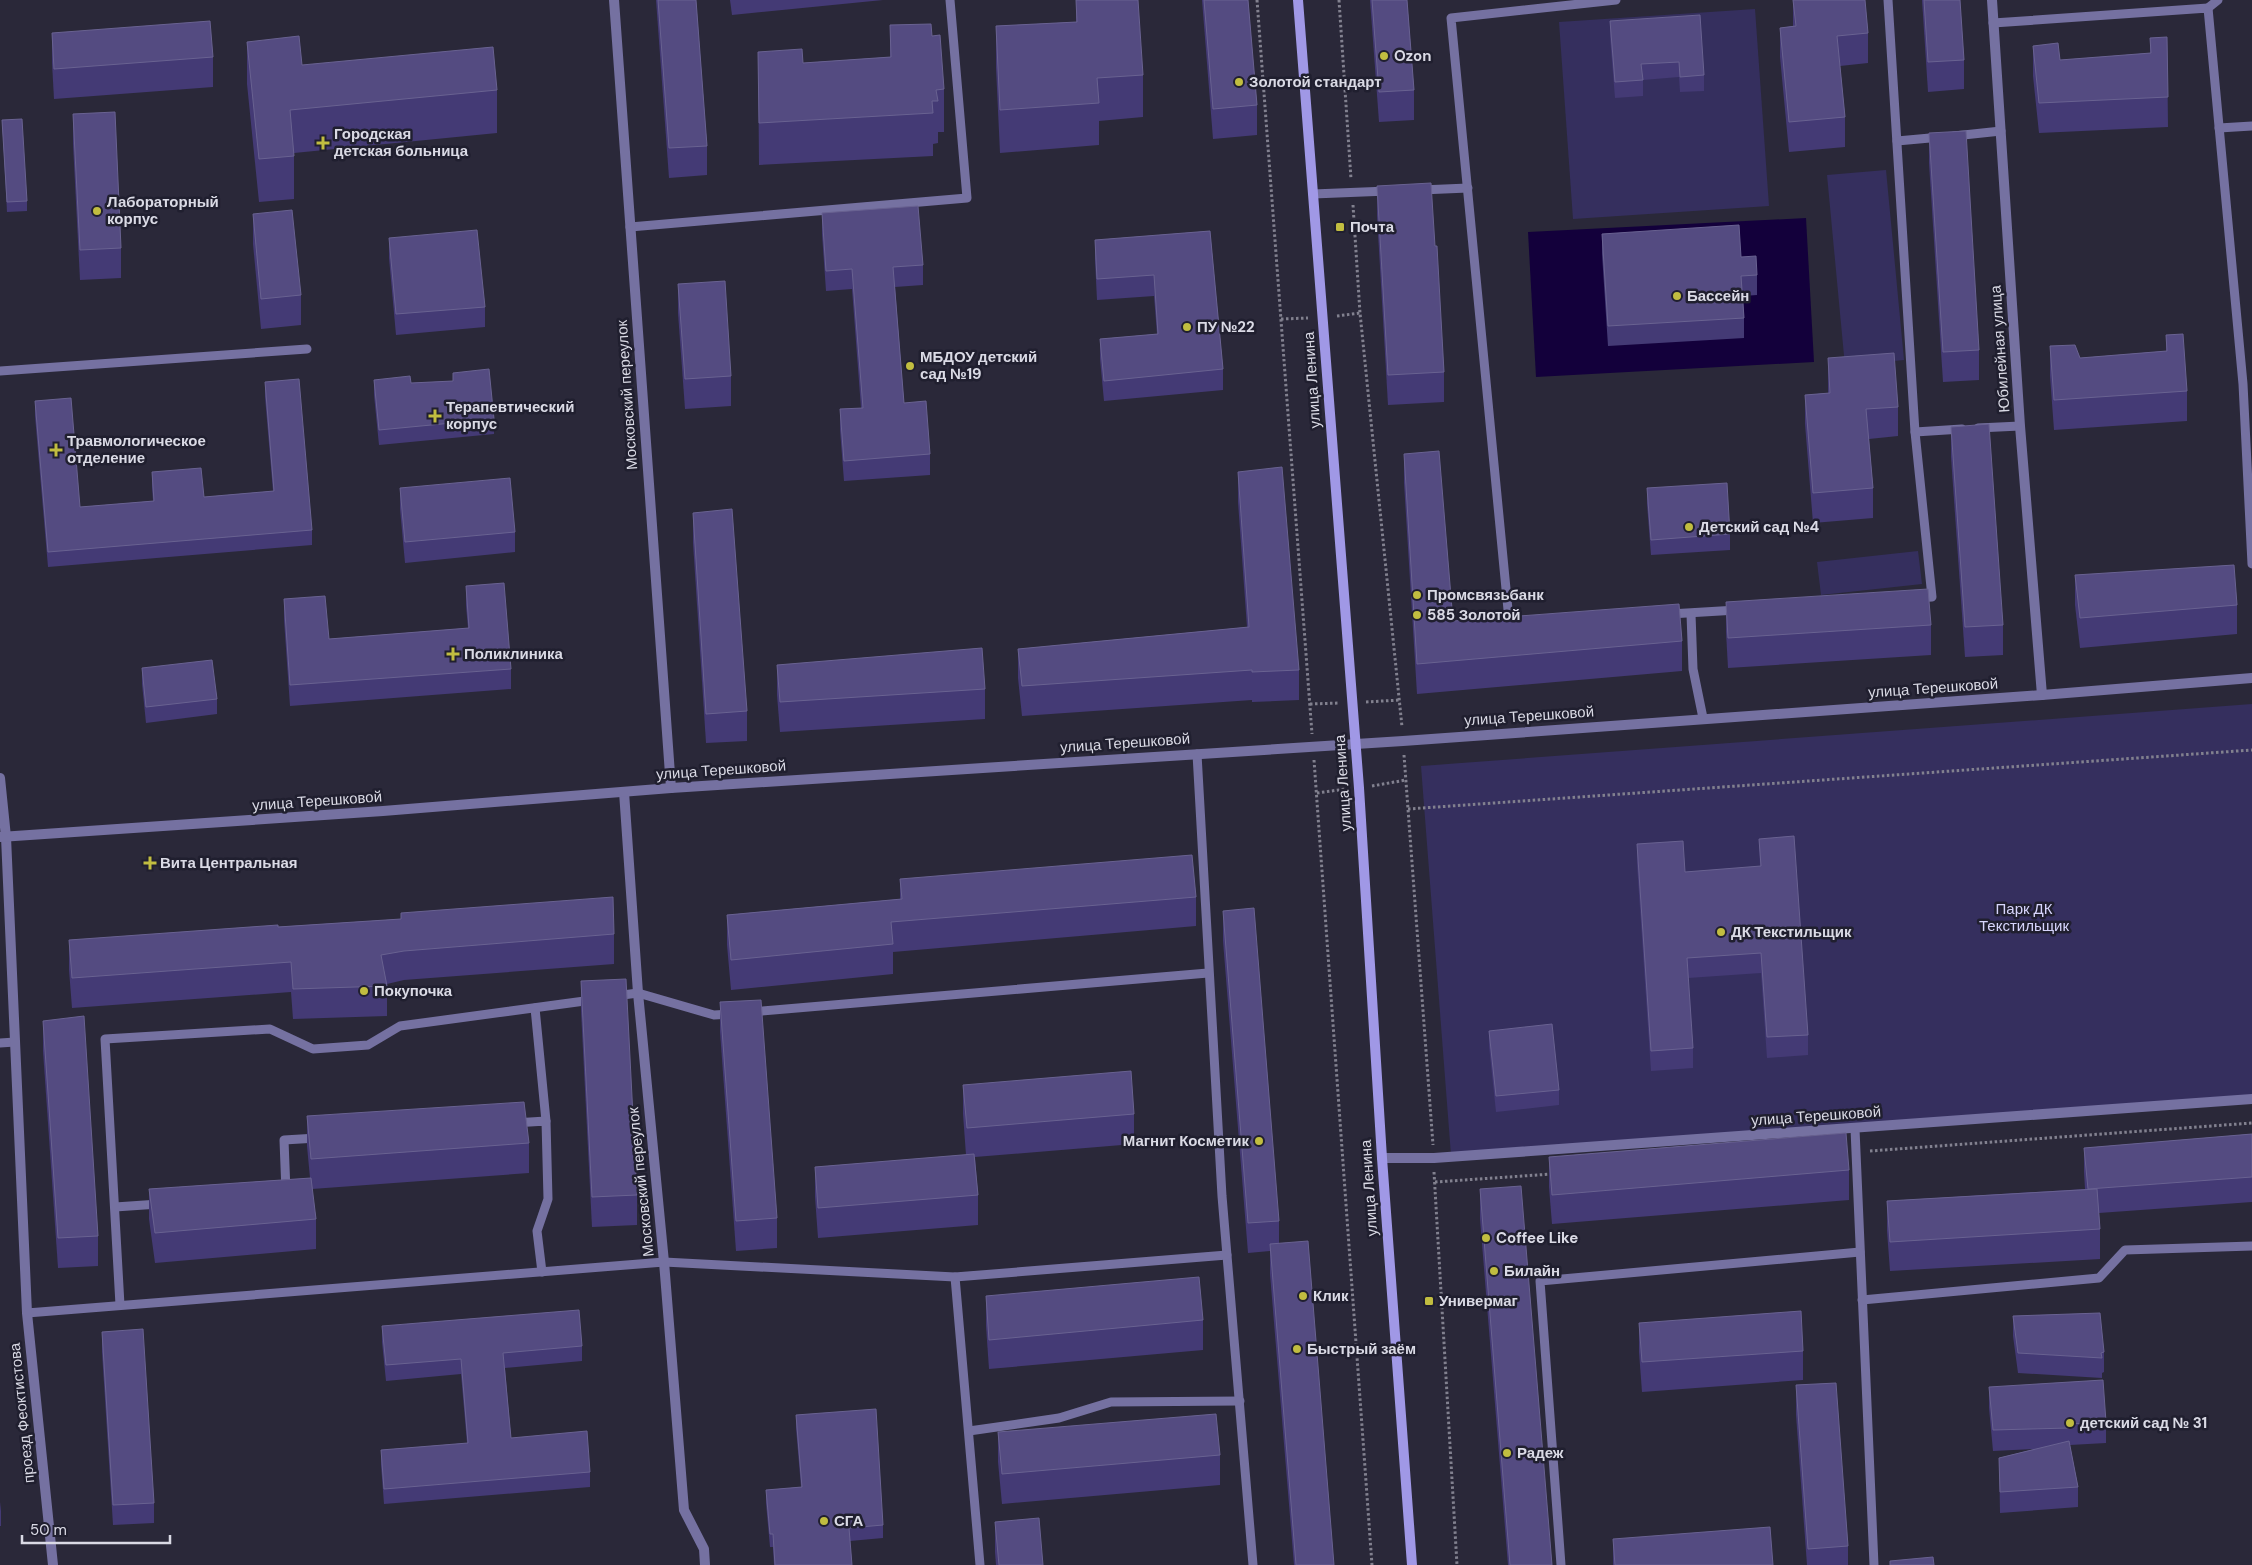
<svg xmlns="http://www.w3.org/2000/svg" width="2252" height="1565" font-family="'DM Sans',sans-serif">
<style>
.green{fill:#352f5e}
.water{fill:#13003b}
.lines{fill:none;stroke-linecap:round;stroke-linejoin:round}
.path{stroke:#82818f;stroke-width:3;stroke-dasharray:2.5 2.5;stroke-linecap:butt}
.service{stroke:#7571a1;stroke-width:9}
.minor{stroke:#7571a1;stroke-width:10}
.tertiary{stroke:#7571a1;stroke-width:10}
.secondary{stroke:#a098e6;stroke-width:10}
.wall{fill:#443a75}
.building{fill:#544b81;stroke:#696291}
.poi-dot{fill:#c1bd40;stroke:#201f2f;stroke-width:2}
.labels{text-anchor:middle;stroke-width:5;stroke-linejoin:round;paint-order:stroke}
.poi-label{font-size:15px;font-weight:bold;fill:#dadae5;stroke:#201f2f;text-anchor:start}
.street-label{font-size:15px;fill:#dadae5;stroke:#201f2f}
.park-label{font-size:15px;fill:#d7d5fc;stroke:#201f2f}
</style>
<rect width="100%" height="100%" fill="#2a2839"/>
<g class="green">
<path d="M1755,9L1769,206L1573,219L1559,22Z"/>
<path d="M1886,170L1904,360L1845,366L1827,175Z"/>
<path d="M1918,551L1922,584L1821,595L1817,562Z"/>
<path d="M2252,704V1097L1451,1155L1421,766Z"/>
</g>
<path class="water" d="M1806,218L1814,362L1536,377L1528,232Z"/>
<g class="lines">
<g class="path">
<path d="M1257,0L1312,734"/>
<path d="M1339,0L1351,179"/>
<path d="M1353,205L1360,313L1402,727"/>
<path d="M1337,316L1360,313"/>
<path d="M1281,319L1308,318"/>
<path d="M1366,702L1400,700"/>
<path d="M1310,704L1340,703"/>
<path d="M1404,755L1433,1145"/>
<path d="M1314,760L1372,1565"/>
<path d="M1372,786L1406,780"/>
<path d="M1317,793L1346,789"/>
<path d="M1408,809L2252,750"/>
<path d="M1870,1151L2252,1123"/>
<path d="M1434,1172L1457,1565"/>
<path d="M1435,1182L1552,1174"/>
</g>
<g class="service">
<path d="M1888,0L1915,432L1932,597L1917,598"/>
<path d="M2208,8L2218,0"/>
<path d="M1993,23L2208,8L2243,384L2252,564"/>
<path d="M2219,128L2252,126"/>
<path d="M1954,136L2001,131"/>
<path d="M1897,141L1941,137"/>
<path d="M1421,190L1468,188"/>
<path d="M1313,194L1388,191"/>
<path d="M630,227L967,198L950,0"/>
<path d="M0,371L307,349"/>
<path d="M1978,428L2020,426"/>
<path d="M1915,432L1962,429"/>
<path d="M1670,614L1737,610"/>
<path d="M1691,614L1693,669L1703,718"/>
<path d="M1517,620H1509L1451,18L1616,0"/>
<path d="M1197,754L1222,1196L1253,1565"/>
<path d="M615,996L638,993L714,1015L731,1014"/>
<path d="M535,1008L546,1121"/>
<path d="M751,1012L1208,973"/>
<path d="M0,1043L15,1042"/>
<path d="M514,1123L546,1121L548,1199L537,1231L542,1272"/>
<path d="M1855,1129L1874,1565"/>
<path d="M286,1192L284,1140L317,1138"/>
<path d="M115,1207L159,1204"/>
<path d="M955,1277L980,1565"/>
<path d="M1862,1300L2099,1278L2125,1250L2252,1246"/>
<path d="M120,1305L105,1039L270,1029L313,1049L368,1045L400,1026L592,1000"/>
<path d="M27,1313L664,1262L955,1277L1227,1255"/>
<path d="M969,1431L1059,1418L1111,1402L1240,1401"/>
<path d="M1561,1565L1540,1281L1860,1252"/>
</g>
<g class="minor">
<path d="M614,0L671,788"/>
<path d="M1992,0L2020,426L2042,695"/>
<path d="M0,778L6,837L27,1313L53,1565"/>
<path d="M624,792L638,993L664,1262L684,1510L704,1549L705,1565"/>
<path d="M1382,1158H1434L2252,1099"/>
</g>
<path class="tertiary" d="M0,837L383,811L671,788L1403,741L2042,695L2252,678"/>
<path class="secondary" d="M1298,0L1359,788L1382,1158L1412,1565"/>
</g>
<g class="wall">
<path d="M656,0H696L707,146V175L669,178Z"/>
<path d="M730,0H883L732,15Z"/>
<path d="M1076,0L1143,75V117L1099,121V145L1000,153L996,68V26L1076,22Z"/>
<path d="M1202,0H1248L1257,105V135L1213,139Z"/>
<path d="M1370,0H1407L1414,90V120L1379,122Z"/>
<path d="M1793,0H1865L1868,33V63L1840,66L1845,117V147L1789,152L1780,57V28L1793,26Z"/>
<path d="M1922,0H1960L1964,60V89L1928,92Z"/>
<path d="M1610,21L1704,75V91L1680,92L1679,77L1643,80V96L1615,98L1610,37Z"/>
<path d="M890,25L932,36L944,89V132H938V143L933,144V156L759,165L758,52L803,63L890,57Z"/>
<path d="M52,33L213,57V87L54,99L52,63Z"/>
<path d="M2167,37L2168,127L2039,133L2033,76V46L2060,60L2150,53V38Z"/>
<path d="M247,42L302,65L497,90V133L294,153V199L259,202L247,84Z"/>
<path d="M73,114L121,248V278L80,280L73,144Z"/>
<path d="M2,120L27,201V211L7,212Z"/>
<path d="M1929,133L1979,350V380L1943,382L1929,163Z"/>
<path d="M1377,186L1435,246L1444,372V402L1388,405L1377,216Z"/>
<path d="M822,213L923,265V285L895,287L904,403L930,454V475L844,481L840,430V409L861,408L852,289L826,291L822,234Z"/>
<path d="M253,214L301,295V325L261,329L253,244Z"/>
<path d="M1210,231L1223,369V390L1104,401L1100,359V339L1157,334L1154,296L1097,300L1095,260V240Z"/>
<path d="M1602,234L1741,257L1757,275V295L1743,296L1744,318V338L1608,346L1602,254Z"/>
<path d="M389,238L485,307V327L396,335L389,258Z"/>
<path d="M678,284L731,376V406L685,409L678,313Z"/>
<path d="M2166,335L2187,391V421L2054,430L2050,376V346L2080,358L2166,351Z"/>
<path d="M1828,358L1898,407V436L1869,439L1873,488V518L1813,523L1805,424V395L1828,393Z"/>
<path d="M453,373L494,419V434L379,445L374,395V380L411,383L453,381Z"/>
<path d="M265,382L312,530V545L48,567L35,416V401L80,507L153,501L152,487V472L204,497L273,491L265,397Z"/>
<path d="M1951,427L2003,625V655L1965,657L1951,457Z"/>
<path d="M1404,454L1453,621L1682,641V671L1417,694L1404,483Z"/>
<path d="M1238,472L1299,670V700L1252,702V700L1022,716L1018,678V649L1247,627L1238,502Z"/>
<path d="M400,488L515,532V552L405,563L400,509Z"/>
<path d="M1647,488L1730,534V550L1651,555L1647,504Z"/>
<path d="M693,513L747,711V741L706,743L693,543Z"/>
<path d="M2075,575L2237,605V634L2080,648L2075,605Z"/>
<path d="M466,586L511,669V689L290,706L284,620V599L329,639L468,628L466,606Z"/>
<path d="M1726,602L1931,625V655L1728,668L1726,632Z"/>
<path d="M777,665L985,689V719L780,732L777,695Z"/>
<path d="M142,668L217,699V714L146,723L142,684Z"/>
<path d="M1759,839L1808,1035V1055L1767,1058L1761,973L1688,978L1693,1048V1068L1651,1071L1637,864V844L1685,872L1760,867Z"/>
<path d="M900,879L1196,897V926L893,952V974L731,990L727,945V915L900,899Z"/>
<path d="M1223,911L1279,1221V1243L1334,1565H1294L1270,1274V1251L1248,1253L1223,941Z"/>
<path d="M401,913L614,934V964L404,980L387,984V1016L293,1019L291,992L72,1008L69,970V940L401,919Z"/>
<path d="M581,981L637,1195V1225L592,1227L581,1011Z"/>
<path d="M720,1002L777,1218V1248L736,1251L720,1032Z"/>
<path d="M43,1021L98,1236V1266L58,1268L43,1051Z"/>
<path d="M1489,1031L1559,1090V1105L1496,1112L1489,1046Z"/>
<path d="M963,1085L1134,1114V1144L975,1157L978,1195V1225L818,1238L815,1197V1167L966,1155L963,1114Z"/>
<path d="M307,1116L529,1143V1173L312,1189L316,1219V1249L155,1263L149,1219V1189L310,1178L307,1146Z"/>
<path d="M2252,1134V1202L2099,1213L2100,1229V1259L1890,1271L1887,1231V1201L2085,1189L2084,1172V1148Z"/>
<path d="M1549,1157L1849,1170V1200L1552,1224L1549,1187Z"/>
<path d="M1480,1189L1552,1565H1508L1480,1219Z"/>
<path d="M986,1296L1203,1320V1350L989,1369L986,1326Z"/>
<path d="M2013,1316L2104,1352V1372L2102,1373V1378L2018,1373L2013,1336Z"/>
<path d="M1639,1323L1803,1351V1380L1642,1392L1639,1352Z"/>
<path d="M382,1326L582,1346V1361L505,1368L511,1438L590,1472V1487L384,1504L381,1465V1450L467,1443L461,1374L386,1381L382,1342Z"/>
<path d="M102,1332L154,1503V1523L113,1525L102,1352Z"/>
<path d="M1796,1385L1848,1546V1565H1807L1796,1415Z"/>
<path d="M1989,1387L2106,1422V1443L2070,1445L2078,1487V1507L2000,1513L1999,1458L2034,1449L1993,1451L1989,1408Z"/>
<path d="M796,1415L883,1525V1538L850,1541L852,1565H774L773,1547H770L766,1503V1490L801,1487L796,1428Z"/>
<path d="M998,1432L1220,1455V1485L1002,1504L998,1462Z"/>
<path d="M0,1502L1,1511V1526H0Z"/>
<path d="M995,1522L1043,1565H996L995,1552Z"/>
<path d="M1613,1539L1773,1565H1613Z"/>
</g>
<g class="building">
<path d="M658,0H696L707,146L669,148Z"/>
<path d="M1076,0H1138L1143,75L1097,78L1099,103L1000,110L996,26L1077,22Z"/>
<path d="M1204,0H1248L1257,105L1213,109Z"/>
<path d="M1372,0H1407L1414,90L1379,92Z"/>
<path d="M1793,0H1865L1868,33L1837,36L1845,117L1789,122L1780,28L1796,26Z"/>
<path d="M1924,0H1960L1964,60L1928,62Z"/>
<path d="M1700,15L1704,75L1680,77L1679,62L1641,64L1643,80L1615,82L1610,21Z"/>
<path d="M210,21L213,57L54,69L52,33Z"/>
<path d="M931,24L932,36L940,35L944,89L936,90L938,101H932L933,113L759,123L758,52L802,49L803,63L891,57L890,25Z"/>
<path d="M299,36L302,65L493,47L497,90L290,110L294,156L259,159L247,42Z"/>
<path d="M2167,37L2168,97L2039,103L2033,46L2058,43L2060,60L2151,53L2150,38Z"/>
<path d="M115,112L121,248L80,250L73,114Z"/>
<path d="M22,119L27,201L7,202L2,120Z"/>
<path d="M1966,131L1979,350L1943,352L1929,133Z"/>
<path d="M1431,183L1435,246H1437L1444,372L1388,375L1377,186Z"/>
<path d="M918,206L923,265L893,267L904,403L926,401L930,454L844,461L840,409L863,408L852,269L826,271L822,213Z"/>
<path d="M292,210L301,295L261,299L253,214Z"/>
<path d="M1739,225L1741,257L1756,256L1757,275L1741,276L1744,318L1608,326L1602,234Z"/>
<path d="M477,230L485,307L396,314L389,238Z"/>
<path d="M1210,231L1223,369L1104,381L1100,339L1158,334L1154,275L1097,279L1095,240Z"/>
<path d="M725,281L731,376L685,379L678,284Z"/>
<path d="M2183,334L2187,391L2054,400L2050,346L2075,345L2080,358L2167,351L2166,335Z"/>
<path d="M1894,353L1898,407L1866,409L1873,488L1813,493L1805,395L1830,393L1828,358Z"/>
<path d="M489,369L494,419L379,430L374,380L410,376L411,383L453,381V373Z"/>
<path d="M299,379L312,530L48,552L35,401L71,398L80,507L154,501L152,472L201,468L204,497L274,491L265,382Z"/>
<path d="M1989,424L2003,625L1965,627L1951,427Z"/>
<path d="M1439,451L1453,621L1679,604L1682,641L1417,664L1404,454Z"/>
<path d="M1282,467L1299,670L1252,672V670L1022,686L1018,649L1249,627L1238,472Z"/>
<path d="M510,478L515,532L405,542L400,488Z"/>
<path d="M1727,483L1730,534L1651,540L1647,488Z"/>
<path d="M732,509L747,711L706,714L693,513Z"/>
<path d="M2234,565L2237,605L2080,618L2075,575Z"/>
<path d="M504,583L511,669L290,685L284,599L325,596L329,639L469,628L466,586Z"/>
<path d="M1928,589L1931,625L1728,638L1726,602Z"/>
<path d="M982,648L985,689L780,702L777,665Z"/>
<path d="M212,660L217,699L146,707L142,668Z"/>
<path d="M1794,836L1808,1035L1767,1037L1761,953L1687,958L1693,1048L1651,1051L1637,844L1683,841L1685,872L1761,866L1759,839Z"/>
<path d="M1192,855L1196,897L891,922L893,944L731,960L727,915L902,899L900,879Z"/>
<path d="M613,897L614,934L404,951L381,955L387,986L293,989L291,962L72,978L69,940L278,925V927L401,919V913Z"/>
<path d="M1254,908L1279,1221L1248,1223L1223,911Z"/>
<path d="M626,979L637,1195L592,1197L581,981Z"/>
<path d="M761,1000L777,1218L736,1221L720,1002Z"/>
<path d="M84,1016L98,1236L58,1238L43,1021Z"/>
<path d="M1552,1024L1559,1090L1496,1096L1489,1031Z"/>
<path d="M1131,1071L1134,1114L967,1128L963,1085Z"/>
<path d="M524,1102L529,1143L311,1159L307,1116Z"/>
<path d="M1846,1133L1849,1170L1552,1195L1549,1157Z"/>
<path d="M2252,1134V1177L2088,1189L2084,1148Z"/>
<path d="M974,1154L978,1195L818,1208L815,1167Z"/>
<path d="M311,1178L316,1219L155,1233L149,1189Z"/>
<path d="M1521,1186L1552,1565H1510L1480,1189Z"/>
<path d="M2097,1189L2100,1229L1890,1242L1887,1201Z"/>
<path d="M1308,1241L1334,1565H1296L1270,1244Z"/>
<path d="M1199,1277L1203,1320L989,1340L986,1296Z"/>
<path d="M579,1310L582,1346L503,1353L511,1438L587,1431L590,1472L384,1489L381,1450L468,1443L461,1359L386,1365L382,1326Z"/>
<path d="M1801,1311L1803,1351L1642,1362L1639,1323Z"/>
<path d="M2100,1313L2104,1352L2101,1353L2102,1358L2018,1353L2013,1316Z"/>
<path d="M143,1329L154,1503L113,1505L102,1332Z"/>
<path d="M2103,1380L2106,1422L2069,1424V1428L1993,1430L1989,1387Z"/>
<path d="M1836,1383L1848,1546L1808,1549L1796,1385Z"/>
<path d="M876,1409L883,1525L849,1528L852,1565H775L773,1534H770L766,1490L802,1487L796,1415Z"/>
<path d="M1216,1414L1220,1455L1002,1474L998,1432Z"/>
<path d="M2069,1441L2078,1487L2000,1492L1999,1458Z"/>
<path d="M1039,1518L1043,1565H999L995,1522Z"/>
<path d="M1770,1527L1773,1565H1615L1613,1539Z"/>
<path d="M1933,1557L1934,1565H1890V1561Z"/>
</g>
<g class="poi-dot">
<circle cx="1384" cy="56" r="5"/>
<circle cx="1239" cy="82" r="5"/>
<path d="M320.5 135.5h5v5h5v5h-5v5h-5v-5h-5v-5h5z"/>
<circle cx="97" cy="211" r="5"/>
<rect x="1335" y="222" width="10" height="10" rx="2.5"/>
<circle cx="1677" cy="296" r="5"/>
<circle cx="1187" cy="327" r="5"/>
<circle cx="910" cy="366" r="5"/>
<path d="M432.5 408.5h5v5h5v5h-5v5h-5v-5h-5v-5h5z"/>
<path d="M53.5 442.5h5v5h5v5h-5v5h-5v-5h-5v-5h5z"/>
<circle cx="1689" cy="527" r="5"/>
<circle cx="1417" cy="595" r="5"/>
<circle cx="1417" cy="615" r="5"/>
<path d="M450.5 646.5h5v5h5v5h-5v5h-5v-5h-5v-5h5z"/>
<path d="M147.5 855.5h5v5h5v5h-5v5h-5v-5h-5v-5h5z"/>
<circle cx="1721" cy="932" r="5"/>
<circle cx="364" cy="991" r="5"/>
<circle cx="1259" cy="1141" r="5"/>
<circle cx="1486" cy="1238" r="5"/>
<circle cx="1494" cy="1271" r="5"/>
<circle cx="1303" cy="1296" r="5"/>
<rect x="1424" y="1296" width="10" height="10" rx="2.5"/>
<circle cx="1297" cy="1349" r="5"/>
<circle cx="2070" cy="1423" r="5"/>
<circle cx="1507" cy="1453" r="5"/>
<circle cx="824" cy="1521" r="5"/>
</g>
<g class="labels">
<g class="poi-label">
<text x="1394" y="61">Ozon</text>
<text x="1249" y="87">Золотой стандарт</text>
<text x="334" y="139">Городская<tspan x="334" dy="17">детская больница</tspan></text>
<text x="107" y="207">Лабораторный<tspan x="107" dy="17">корпус</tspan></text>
<text x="1350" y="232">Почта</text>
<text x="1687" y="301">Бассейн</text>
<text x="1197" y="332">ПУ №22</text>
<text x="920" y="362">МБДОУ детский<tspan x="920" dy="17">сад №19</tspan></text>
<text x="446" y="412">Терапевтический<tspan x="446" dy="17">корпус</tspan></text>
<text x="67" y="446">Травмологическое<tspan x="67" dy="17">отделение</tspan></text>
<text x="1699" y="532">Детский сад №4</text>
<text x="1427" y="600">Промсвязьбанк</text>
<text x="1427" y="620">585 Золотой</text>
<text x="464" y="659">Поликлиника</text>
<text x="160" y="868">Вита Центральная</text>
<text x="1731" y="937">ДК Текстильщик</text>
<text x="374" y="996">Покупочка</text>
<text x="1249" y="1146" text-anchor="end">Магнит Косметик</text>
<text x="1496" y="1243">Coffee Like</text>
<text x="1504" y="1276">Билайн</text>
<text x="1313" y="1301">Клик</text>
<text x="1439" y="1306">Универмаг</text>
<text x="1307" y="1354">Быстрый заём</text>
<text x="2080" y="1428">детский сад № 31</text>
<text x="1517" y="1458">Радеж</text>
<text x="834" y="1526">СГА</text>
</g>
<g class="street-label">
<text transform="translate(2000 349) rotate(-94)" y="5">Юбилейная улица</text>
<text transform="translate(1312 380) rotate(-94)" y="5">улица Ленина</text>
<text transform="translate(627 395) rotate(-94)" y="5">Московский переулок</text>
<text transform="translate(1933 688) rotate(-4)" y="5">улица Терешковой</text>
<text transform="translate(1529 716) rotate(-4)" y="5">улица Терешковой</text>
<text transform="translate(1125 743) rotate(-4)" y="5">улица Терешковой</text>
<text transform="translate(721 770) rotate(-4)" y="5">улица Терешковой</text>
<text transform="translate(1343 783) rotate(-94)" y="5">улица Ленина</text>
<text transform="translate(317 801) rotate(-4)" y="5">улица Терешковой</text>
<text transform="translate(1816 1116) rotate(-4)" y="5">улица Терешковой</text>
<text transform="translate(641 1182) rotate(-96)" y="5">Московский переулок</text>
<text transform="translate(1369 1188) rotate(-94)" y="5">улица Ленина</text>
<text transform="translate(22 1413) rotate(-96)" y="5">проезд Феоктистова</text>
</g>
<g class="park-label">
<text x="2024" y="914">Парк ДК<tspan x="2024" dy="17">Текстильщик</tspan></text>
</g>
</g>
<path d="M22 1535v8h148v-8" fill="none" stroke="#dadae5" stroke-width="2.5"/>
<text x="30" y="1535" font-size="15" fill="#dadae5" stroke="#201f2f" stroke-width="4" paint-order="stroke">50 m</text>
</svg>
